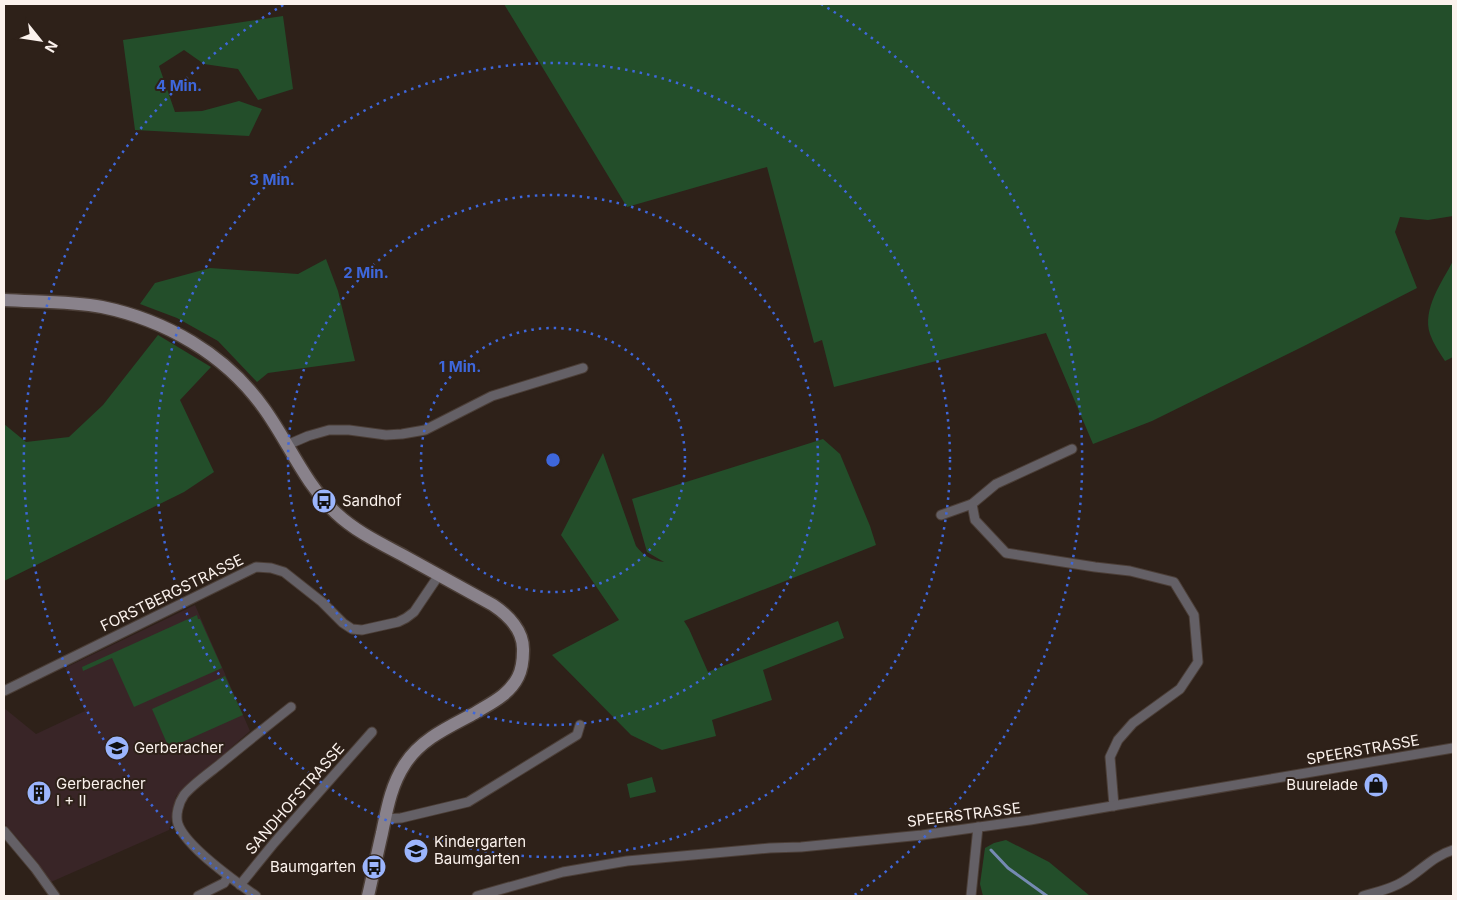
<svg xmlns="http://www.w3.org/2000/svg" width="1457" height="900" font-family="Inter,sans-serif">
<style>
.education{fill:#392527}
.green{fill:#234e2a}
.lines{fill:none;stroke-linecap:round;stroke-linejoin:round}
.stream{stroke:#758ab2;stroke-width:3}
.street-casing{stroke:#4b3e37;stroke-width:11}
.secondary-casing{stroke:#4b3e37;stroke-width:15}
.street{stroke:#646066;stroke-width:9}
.secondary{stroke:#89828b;stroke-width:12}
.ring{fill:none;stroke:#3e67db;stroke-width:2.5;stroke-dasharray:2.5 5}
.labels{text-anchor:middle;stroke-width:4;stroke-linejoin:round;paint-order:stroke}
.poi-label{font-size:15px;fill:#fbf2ed;stroke:#2e2119;text-anchor:start}
.street-label{font-size:15px;fill:#fbf2ed;stroke:#2e2119}
.centre{fill:#3e67db;stroke:#2e2119;stroke-width:2.5}
.ring-label{font-size:15px;text-anchor:middle;font-weight:bold;fill:#3e67db;stroke:#2e2119;stroke-width:4;stroke-linejoin:round;paint-order:stroke}
</style>
<rect width="100%" height="100%" fill="#2e2119"/>
<path class="education" d="M195,605L250,731L176,796L169,830L51,882L19,840L4,823V708L36,734L85,711L65,668Z"/>
<g class="green">
<path d="M504,4H1453V216L1428,220L1400,217L1395,232L1417,288L1304,346L1152,421L1093,444L1046,333L834,387L822,340L814,343L767,167L627,207Z"/>
<path d="M283,16L293,89L258,100L238,69L204,64L184,50L159,66L175,112L202,111L239,101L262,109L249,136L135,130L123,40Z"/>
<path d="M326,259L338,291L355,361L268,373L257,382L218,341L177,318L140,304L155,283L210,268L298,274Z"/>
<path d="M1453,261V357L1445,361C1439,352 1433,343 1430,334C1422,309 1442,282 1453,261Z"/>
<path d="M158,335L211,367L180,400L214,472L184,492L4,581V424L26,442L69,437L103,405Z"/>
<path d="M823,439L840,454L870,526L876,545L684,621L689,629L708,672L838,621L844,638L763,670L772,700L712,720L716,736L662,750L631,735L552,655L619,620L561,535L603,453L636,546C644,556 651,560 664,562L647,552L632,499Z"/>
<path d="M197,615L198,619H200L222,668L134,707L112,658L83,671L82,667Z"/>
<path d="M225,676L243,715L169,748L152,709Z"/>
<path d="M652,777L656,792L630,798L627,784Z"/>
<path d="M1006,840L1049,862L1090,896H983L980,884L985,848L994,843Z"/>
</g>
<g class="lines">
<path class="stream" d="M991,850L1008,868L1047,896"/>
<defs>
<g id="street">
<path d="M287,445L308,436L329,430H349L386,435L402,434L425,430L492,396L583,368"/>
<path d="M1072,449L996,484L972,504L975,520L1006,553L1095,567L1130,571L1174,582L1194,615L1198,662L1180,689L1133,723L1118,740L1110,757L1114,806"/>
<path d="M941,515L972,504"/>
<path d="M4,691L256,567L271,568L284,572L322,602L343,623L352,629L362,630L398,622L406,618L414,612L439,575"/>
<path d="M385,819L401,818L468,802L577,735L580,725"/>
<path d="M4,831L35,868L55,896"/>
<path d="M240,885L274,843L372,732"/>
<path d="M198,896L224,883L228,877"/>
<path d="M256,896C236,882 186,847 178,824C175,815 179,802 184,795C192,785 209,773 219,765C243,745 267,726 291,707"/>
<path d="M477,896L563,872L627,861L770,848L801,847L922,835L1030,820L1453,748"/>
<path d="M971,896L978,827"/>
<path d="M1363,896C1377,892 1392,889 1404,881C1421,871 1433,856 1453,850"/>
</g>
<path id="secondary" d="M4,300C36,302 70,301 102,307C165,320 225,354 263,407C288,441 304,483 336,513C356,532 382,544 406,557C435,573 464,589 493,605C508,615 524,631 523,651C523,660 522,669 518,677C509,695 491,703 475,713C449,727 421,739 405,764C391,785 387,809 382,833C377,854 373,875 368,896"/>
</defs>
<use href="#street" class="street-casing"/>
<use href="#secondary" class="secondary-casing"/>
<use href="#street" class="street"/>
<use href="#secondary" class="secondary"/>
</g>
<g class="ring">
<circle cx="553" cy="460" r="132"/>
<circle cx="553" cy="460" r="265"/>
<circle cx="553" cy="460" r="397"/>
<path d="M253 896A529 529 0 0 1 285 4M821 4A529 529 0 0 1 853 896"/>
</g>
<defs>
<symbol id="bus-disc" viewBox="-11 -11 22 22"><circle r="9.5" fill="#9bb5fd" stroke="#2e2119"/><path d="M-5-6H5V4H4V6H2V4H-2V6H-4V4H-5ZM-3.5-4V0h7V-4ZM-3.5 1.2v1.5H-2V1.2ZM2 1.2v1.5H3.5V1.2Z" fill="#111"/></symbol>
<symbol id="school-disc" viewBox="-11 -11 22 22"><circle r="9.5" fill="#9bb5fd" stroke="#2e2119"/><path d="M0-5L7-2L0 1L-7-2ZM-4 1L0 2.5L4 1V4Q0 6-4 4Z" fill="#111"/></symbol>
<symbol id="shop-disc" viewBox="-11 -11 22 22"><circle r="9.5" fill="#9bb5fd" stroke="#2e2119"/><path d="M-5-2.5h2.3a2.7 3.5 0 0 1 5.4 0H5L5.5 6h-11ZM-1.5-2.5h3a1.5 2.3 0 0 0-3 0Z" fill="#111"/></symbol>
<symbol id="building-disc" viewBox="-11 -11 22 22"><circle r="9.5" fill="#9bb5fd" stroke="#2e2119"/><path d="M-4-6H4V6H1V3H-1V6H-4ZM-2.5-4.3h1.7v1.8h-1.7ZM.8-4.3h1.7v1.8H.8ZM-2.5-1h1.7V.8h-1.7ZM.8-1h1.7V.8H.8Z" fill="#111"/></symbol>
</defs>
<g fill-rule="evenodd">
<use href="#bus-disc" x="310" y="487" width="28" height="28"/>
<use href="#school-disc" x="103" y="734" width="28" height="28"/>
<use href="#shop-disc" x="1362" y="771" width="28" height="28"/>
<use href="#building-disc" x="25" y="779" width="28" height="28"/>
<use href="#school-disc" x="402" y="837" width="28" height="28"/>
<use href="#bus-disc" x="360" y="853" width="28" height="28"/>
</g>
<g class="labels">
<g class="poi-label">
<text x="342" y="506">Sandhof</text>
<text x="134" y="753">Gerberacher</text>
<text x="56" y="789">Gerberacher<tspan x="56" dy="17">I + II</tspan></text>
<text x="1358" y="790" text-anchor="end">Buurelade</text>
<text x="434" y="847">Kindergarten<tspan x="434" dy="17">Baumgarten</tspan></text>
<text x="356" y="872" text-anchor="end">Baumgarten</text>
</g>
<g class="street-label">
<text transform="translate(172 593) rotate(-26)" y="5">FORSTBERGSTRASSE</text>
<text transform="translate(1363 750) rotate(-10)" y="5">SPEERSTRASSE</text>
<text transform="translate(295 799) rotate(-49)" y="5">SANDHOFSTRASSE</text>
<text transform="translate(964 815) rotate(-7)" y="5">SPEERSTRASSE</text>
</g>
</g>
<circle cx="553" cy="460" r="8" class="centre"/>
<g class="ring-label">
<text x="179" y="91">4 Min.</text>
<text x="272" y="185">3 Min.</text>
<text x="366" y="278">2 Min.</text>
<text x="460" y="372">1 Min.</text>
</g>
<rect width="1457" height="900" fill="none" stroke="#fbf2ed" stroke-width="10"/>
<g transform="translate(40 40) rotate(120)" stroke="#2e2119" stroke-width="4" paint-order="stroke">
<path d="M0-4L9 19L0 12L-9 19Z" fill="#fbf2ed"/>
<text y="-8" font-size="14" font-weight="bold" text-anchor="middle" fill="#fbf2ed">N</text>
</g>
</svg>
